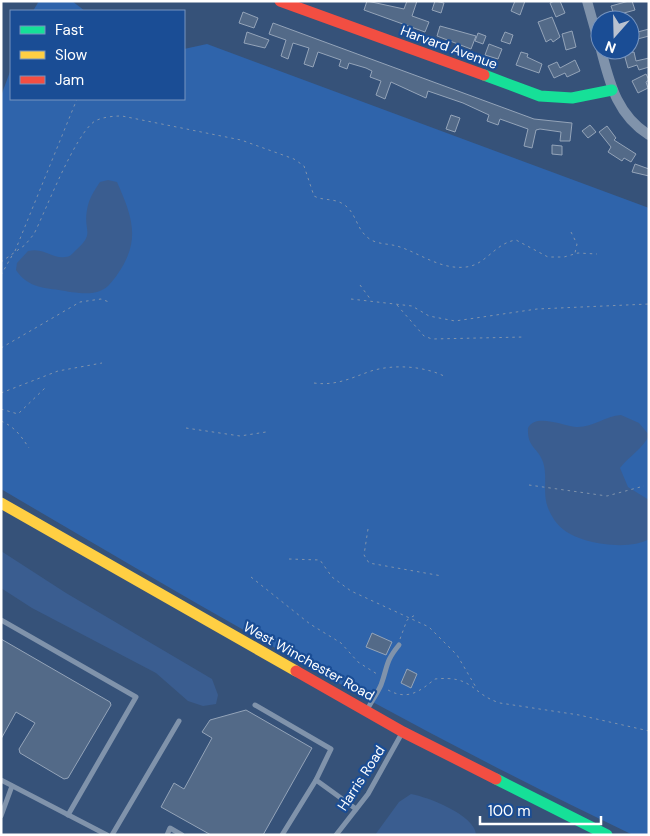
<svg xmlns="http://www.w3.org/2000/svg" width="650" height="836" font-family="'DM Sans',sans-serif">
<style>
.green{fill:#2f64ab}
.water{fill:#3a5d90}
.building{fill:#536a88;stroke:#94a4b9}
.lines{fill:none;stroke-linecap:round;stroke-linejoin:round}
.path{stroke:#8093ab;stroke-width:1;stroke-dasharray:2.5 4;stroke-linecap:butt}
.lane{stroke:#8093ab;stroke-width:5}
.street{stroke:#8093ab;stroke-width:10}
.fast{stroke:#16e098;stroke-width:11}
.slow{stroke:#ffcf43;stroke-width:11}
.jam{stroke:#f24e42;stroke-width:11}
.labels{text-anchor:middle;stroke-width:4.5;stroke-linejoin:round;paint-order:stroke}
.street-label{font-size:14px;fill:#fff;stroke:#1a4d95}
</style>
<rect width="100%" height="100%" fill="#365279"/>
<g class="green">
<path d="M39,1H72L85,11H33Z"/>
<path d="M207,44L649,208V835H633C416,732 208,611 1,489V96L11,69V99H184V49Z"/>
</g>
<g class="water">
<path d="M108,180L117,182C133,218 141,241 117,275C111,283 107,289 97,292C87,295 70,292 59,290C42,288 26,286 16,270L17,263L28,251C44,247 52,259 65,257C70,257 72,254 75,251C96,232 83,233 87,210C89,198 94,191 100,182Z"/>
<path d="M621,415L639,423L649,435C644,448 628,457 620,468L628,487L649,500V539C629,551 582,544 564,530C556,524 552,517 548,508C542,493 548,477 543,462C538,447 527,448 528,428C536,413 563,426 576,427C592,428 605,416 621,415Z"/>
<path d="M1,551L66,593L212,679L218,695L216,704L203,706L188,701L156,673L32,608L1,588Z"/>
<path d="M411,794C428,797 475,815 476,835H375L399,802Z"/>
</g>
<g class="building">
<path d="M367,1L404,9L407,1H417L412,16L429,22L425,32L364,10Z"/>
<path d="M435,1L444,3L441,13L432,10Z"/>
<path d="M515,1H525L520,15L511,11Z"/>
<path d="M554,1H560L565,13L556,17L550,3Z"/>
<path d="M629,1H632L635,10L624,13L627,20H616L611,6Z"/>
<path d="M243,12L258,18L254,28L239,23Z"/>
<path d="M552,17L560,37L553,42L551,39L546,42L538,22Z"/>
<path d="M273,23L534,119L572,123L570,141H560L561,132L540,129L536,130L532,148L524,146L528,129L500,119L498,125L487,121L489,115L463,103L428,91L426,98L391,82L385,99L376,95L381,81L370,77L372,71L366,68L349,63L347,69L339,66L341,60L318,52L313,67L304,64L309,48L293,43L288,59L281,56L286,40L269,34Z"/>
<path d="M440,26L476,36L471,49L437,36Z"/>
<path d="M649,29V36L630,41V34Z"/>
<path d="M572,31L576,47L566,50L562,34Z"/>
<path d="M247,32L269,40L265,48L244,43Z"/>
<path d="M505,32L513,35L510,44L501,41Z"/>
<path d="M478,33L486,36L483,44L475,41Z"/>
<path d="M489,44L502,49L498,59L485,55Z"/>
<path d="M521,52L528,54L527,57L542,64L539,73L516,65Z"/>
<path d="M634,52L636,61L649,58V67L639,70L637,65L628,68L624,54Z"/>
<path d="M575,60L580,71L567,77L565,73L554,78L548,66L557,62L560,68Z"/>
<path d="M646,74L649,80L646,82L648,88L638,93L632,81Z"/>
<path d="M451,115L460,118L455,132L446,129Z"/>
<path d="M590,125L596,132L588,138L582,131Z"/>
<path d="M607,126L616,138L614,140L636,154L631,162L624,158L622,161L608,152L611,147L599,132Z"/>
<path d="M552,145L562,146V155L552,154Z"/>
<path d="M635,164L649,169V176L632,172Z"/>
<path d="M372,633L392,642L386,655L366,647Z"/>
<path d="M1,639L110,702L111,705L68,778L64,779L20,753L19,749L35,723L16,712L1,739Z"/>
<path d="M407,669L417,674L411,688L401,683Z"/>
<path d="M246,710L312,748L263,835H211L161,807L174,783L184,789L212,738L202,732L210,720Z"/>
</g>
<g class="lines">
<g class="path">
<path d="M571,232L577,244L575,253"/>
<path d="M15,251L77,99"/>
<path d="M1,262L25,245L34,234C46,210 75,134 95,121C103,117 113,116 122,116L241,140L294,159L304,166L314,196C323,201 334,198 343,204C355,211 356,226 365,235C374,245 386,243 397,246C420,253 440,270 466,267C486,265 495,243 516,240L548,257H564L578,253L597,254"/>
<path d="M1,275L13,254"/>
<path d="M360,285L371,300"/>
<path d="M351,299L412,306L429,316L455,321L537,309L649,304"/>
<path d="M397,305L424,336L432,339L524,337"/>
<path d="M1,348L80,302L101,299L109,302"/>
<path d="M314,383C336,386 351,378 371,371C394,364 423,366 444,376"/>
<path d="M1,393L58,371L102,363"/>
<path d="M1,409L18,414L45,388"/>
<path d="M1,421C15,427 21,436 29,448"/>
<path d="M186,428L240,436L266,432"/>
<path d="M529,485L607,496L644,486"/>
<path d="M368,529L364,555L369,563L442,576"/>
<path d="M289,559L320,560L332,577L351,591L429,627L457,655L477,689"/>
<path d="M251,577L310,624L341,643L358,662L377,674"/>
<path d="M400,639L407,620L415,615"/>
<path d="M388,690C408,701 420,691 435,679C474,675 471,694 500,703L579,715L649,731"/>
</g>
<g class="lane">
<path d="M1,620L136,697L68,815"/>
<path d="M255,705L331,749L316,780L356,809"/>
<path d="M367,710C371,702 377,694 381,685C388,666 385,662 399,645"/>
<path d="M1,780L107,835"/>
<path d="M1,816L12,786"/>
<path d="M112,835L179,721"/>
<path d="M167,835L170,828L182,835"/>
<path d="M282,835L316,780"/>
<path d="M336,835L368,794L402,733"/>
</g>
<g class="street">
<path d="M587,1L600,47"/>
<path d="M601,50C610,84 617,115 649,135"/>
</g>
<g class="fast">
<path d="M484,75L540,96L572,98L612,90"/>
<path d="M496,779L607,835"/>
</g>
<path class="slow" d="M1,503L296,671"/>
<g class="jam">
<path d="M280,1L484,75"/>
<path d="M296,671L403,732L496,779"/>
</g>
</g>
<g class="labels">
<g class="street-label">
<text transform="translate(449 47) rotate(20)" y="5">Harvard Avenue</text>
<text transform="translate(309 661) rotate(29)" y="5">West Winchester Road</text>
<text transform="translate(361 778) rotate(-57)" y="5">Harris Road</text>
</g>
</g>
<rect width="650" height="836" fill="none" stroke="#ffffff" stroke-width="5"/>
<rect x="10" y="10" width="175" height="90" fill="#1a4d95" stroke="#7694bf"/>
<rect x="20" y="26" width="25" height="8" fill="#16e098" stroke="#7694bf"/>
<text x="55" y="35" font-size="15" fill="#ffffff">Fast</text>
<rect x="20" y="51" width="25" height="8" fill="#ffcf43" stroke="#7694bf"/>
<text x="55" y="60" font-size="15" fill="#ffffff">Slow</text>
<rect x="20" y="76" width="25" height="8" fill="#f24e42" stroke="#7694bf"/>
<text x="55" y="85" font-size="15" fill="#ffffff">Jam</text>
<g transform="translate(615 35) rotate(200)"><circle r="24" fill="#1a4d95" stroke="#7694bf"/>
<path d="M0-4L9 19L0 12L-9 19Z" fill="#b9c2d0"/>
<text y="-8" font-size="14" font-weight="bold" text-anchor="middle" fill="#ffffff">N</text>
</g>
<path d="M480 816v8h121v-8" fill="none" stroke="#ffffff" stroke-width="2.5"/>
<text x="488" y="816" font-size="15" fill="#ffffff" stroke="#1a4d95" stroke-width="4" paint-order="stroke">100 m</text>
</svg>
